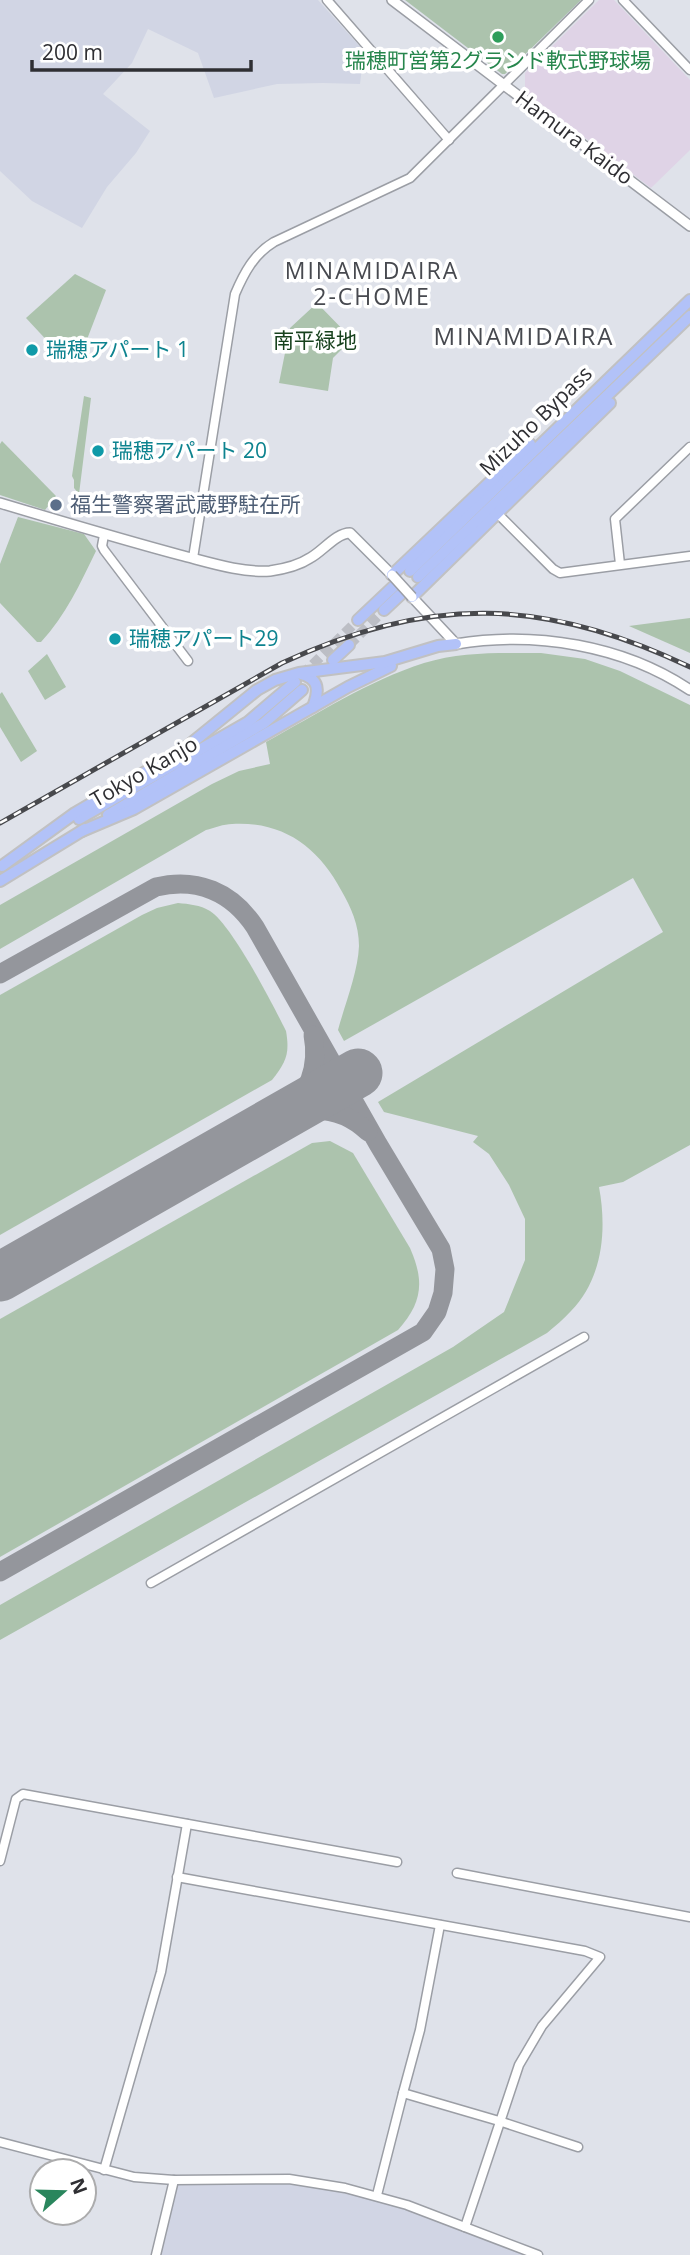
<svg xmlns="http://www.w3.org/2000/svg" width="690" height="2255" font-family="'Open Sans','Noto Sans JP',sans-serif">
<style>
.built{fill:#d1d5e4}
.education{fill:#dfd3e6}
.green{fill:#acc3ad}
.lines{fill:none;stroke-linecap:round;stroke-linejoin:round}
.taxiway{stroke:#94969c;stroke-width:19}
.runway{stroke:#94969c;stroke-width:49}
.trunk-tunnel{stroke:#bcbec5;stroke-width:10;stroke-dasharray:10 5;stroke-linecap:butt}
.tertiary-casing{stroke:#9b9ea5;stroke-width:11}
.secondary-casing{stroke:#9b9ea5;stroke-width:12}
.trunk-casing{stroke:#c1c1c2;stroke-width:14}
.tertiary{stroke:#fff;stroke-width:8}
.secondary{stroke:#fff;stroke-width:9}
.trunk{stroke:#b2c2f8;stroke-width:10}
.rail-casing{stroke:#48494d;stroke-width:5}
.rail{stroke:#fff;stroke-width:2.5;stroke-dasharray:8;stroke-linecap:butt}
.secondary-bridge-casing{stroke:#9b9ea5;stroke-width:12;stroke-linecap:butt}
.secondary-bridge{stroke:#fff;stroke-width:9}
.leisure-dot{fill:#2e9e5b;stroke:#fff;stroke-width:2.5}
.culture-dot{fill:#0f9aa8;stroke:#fff;stroke-width:2.5}
.service-dot{fill:#5c6f8a;stroke:#fff;stroke-width:2.5}
.labels{text-anchor:middle;stroke-width:7;stroke-linejoin:round;paint-order:stroke}
.leisure-label{font-size:21px;fill:#27864d;stroke:#fff}
.street-label{font-size:21px;fill:#2f2f33;stroke:#fff}
.park-label{font-size:21px;fill:#17411d;stroke:#fff}
.culture-label{font-size:21px;fill:#0d838f;stroke:#fff;text-anchor:start}
.service-label{font-size:21px;fill:#4e5e75;stroke:#fff;text-anchor:start}
.neighbourhood-label{font-size:23px;letter-spacing:2px;fill:#47494f;stroke:#fff}
.quarter-label{font-size:24px;letter-spacing:2px;fill:#47494f;stroke:#fff}
</style>
<rect width="100%" height="100%" fill="#dfe2ea"/>
<g class="built">
<path d="M0,0H318L364,51L360,84L323,83L277,84L214,98L198,53L148,29L132,63L103,94L150,131L136,153L107,187L82,228L32,201L0,171Z"/>
<path d="M288,2182L341,2190L407,2208L526,2255H160L176,2187L181,2183Z"/>
</g>
<path class="education" d="M599,0H614L690,80V150L651,188L525,92V73Z"/>
<g class="green">
<path d="M405,0H581L505,74H502Z"/>
<path d="M75,274L106,290L86,342L66,361L26,318Z"/>
<path d="M317,303L352,339L333,358L328,391L279,383L290,328Z"/>
<path d="M84,396L91,398L79,494L74,488V480L72,476Z"/>
<path d="M2,441L56,496L45,510L0,495V444Z"/>
<path d="M18,517L84,534L96,551C80,584 66,615 41,642H37L0,603V564Z"/>
<path d="M690,618V653L629,626Z"/>
<path d="M541,653L585,659L620,671L690,705V1145L623,1182L599,1187C607,1230 603,1278 571,1311C564,1319 555,1326 547,1333L0,1640V1605L453,1347L504,1312L525,1260V1219L509,1185L489,1154L473,1142L478,1136L384,1112L378,1102L663,932L633,878L344,1041L338,1030C345,1004 358,972 359,946C359,925 351,907 341,890C318,847 283,821 232,824C224,824 214,828 206,830L0,949V905L212,784L239,771L270,764L266,742C317,714 368,681 424,663C462,651 502,653 541,653Z"/>
<path d="M47,654L66,687L45,700L28,671Z"/>
<path d="M2,692L37,751L21,762L0,727V694Z"/>
<path d="M178,903C189,904 200,905 210,911C232,925 273,1005 286,1031C290,1054 286,1062 272,1080L0,1235V995L142,915L157,908Z"/>
<path d="M330,1141L353,1153L410,1248C425,1282 422,1303 398,1330L0,1557V1319L312,1143Z"/>
</g>
<g class="lines">
<g class="taxiway">
<path d="M0,974L156,887C197,877 232,892 255,927L378,1144L441,1249L445,1269L443,1293L437,1312L423,1332L0,1572"/>
<path d="M284,1114C309,1095 319,1066 313,1035"/>
<path d="M278,1118C311,1105 342,1107 368,1132"/>
</g>
<path class="runway" d="M0,1277L358,1073"/>
<g class="trunk-tunnel">
<path d="M349,645L384,610"/>
<path d="M302,675L358,620"/>
</g>
<defs>
<g id="tertiary">
<path d="M327,0L449,140"/>
<path d="M623,0L690,70"/>
<path d="M497,513L553,569L560,573L690,556"/>
<path d="M104,535L102,546L104,550L188,661"/>
<path d="M193,558L235,294C244,273 254,254 274,242L410,178L589,0"/>
<path d="M620,564L615,519L690,447"/>
<path d="M151,1583L584,1337"/>
<path d="M0,1861L16,1799L23,1794L397,1862"/>
<path d="M457,1873L690,1917"/>
<path d="M177,1877L585,1951L600,1957L542,2026L519,2065L465,2227"/>
<path d="M403,2093L420,2030L440,1925"/>
<path d="M0,2142L134,2177L174,2180L289,2179L345,2188L407,2205L538,2255"/>
<path d="M104,2170L161,1972L187,1824"/>
<path d="M377,2195L403,2093L499,2121L578,2147"/>
<path d="M156,2255L174,2180"/>
</g>
<g id="secondary">
<path d="M392,0L690,226"/>
<path d="M0,503C60,521 120,539 180,555C208,562 241,573 270,571C284,569 298,566 310,558C322,552 336,533 350,533L392,575"/>
<path d="M412,597L456,644C535,631 623,645 690,690"/>
</g>
<g id="trunk">
<path d="M410,571L690,300"/>
<path d="M392,575L530,444"/>
<path d="M418,577L690,316"/>
<path d="M412,597L610,403"/>
<path d="M384,610L400,595"/>
<path d="M358,620L393,587"/>
<path d="M333,660L349,645"/>
<path d="M301,674C320,679 319,691 313,707"/>
<path d="M108,815L264,723L302,690"/>
<path d="M79,819L248,722L295,682"/>
<path d="M82,831L134,809L348,687L391,666"/>
<path d="M2,866L75,813L183,750L257,690L275,680L299,673L385,662L438,646L456,644"/>
<path d="M0,881L85,829"/>
</g>
</defs>
<use href="#tertiary" class="tertiary-casing"/>
<use href="#secondary" class="secondary-casing"/>
<use href="#trunk" class="trunk-casing"/>
<use href="#tertiary" class="tertiary"/>
<use href="#secondary" class="secondary"/>
<use href="#trunk" class="trunk"/>
<defs>
<path id="rail" d="M0,823L282,663C429,595 544,597 690,667"/>
</defs>
<use href="#rail" class="rail-casing"/>
<use href="#rail" class="rail"/>
<defs>
<path id="secondary-bridge" d="M392,575L412,597"/>
</defs>
<use href="#secondary-bridge" class="secondary-bridge-casing"/>
<use href="#secondary-bridge" class="secondary-bridge"/>
</g>
<circle class="leisure-dot" cx="498" cy="37" r="7"/>
<g class="culture-dot">
<circle cx="32" cy="350" r="7"/>
<circle cx="98" cy="451" r="7"/>
<circle cx="115" cy="639" r="7"/>
</g>
<circle class="service-dot" cx="56" cy="505" r="7"/>
<g class="labels">
<g class="leisure-label">
<text x="498" y="68">瑞穂町営第2グランド軟式野球場</text>
</g>
<g class="street-label">
<text transform="translate(574 138) rotate(37)" y="7">Hamura Kaido</text>
<text transform="translate(536 421) rotate(-44)" y="7">Mizuho Bypass</text>
<text transform="translate(144 772) rotate(-30)" y="7">Tokyo Kanjo</text>
</g>
<g class="park-label">
<text x="315" y="348">南平緑地</text>
</g>
<g class="culture-label">
<text x="46" y="357">瑞穂アパート 1</text>
<text x="112" y="458">瑞穂アパート 20</text>
<text x="129" y="646">瑞穂アパート29</text>
</g>
<g class="service-label">
<text x="70" y="512">福生警察署武蔵野駐在所</text>
</g>
<g class="neighbourhood-label">
<text x="372" y="279">MINAMIDAIRA<tspan x="372" dy="26">2-CHOME</tspan></text>
</g>
<g class="quarter-label">
<text x="524" y="345">MINAMIDAIRA</text>
</g>
</g>
<g transform="translate(63 2192) rotate(70)"><circle r="33" fill="#ffffff" stroke="#acacad" stroke-width="2"/>
<path d="M0-5L12 26L0 18L-12 26Z" fill="#2a865d"/>
<text y="-10" font-size="19" font-weight="bold" text-anchor="middle" fill="#2f2f33">N</text>
</g>
<path d="M32 60v10h219v-10" fill="none" stroke="#2f2f33" stroke-width="3.5"/>
<text x="42" y="60" font-size="21" fill="#2f2f33" stroke="#ffffff" stroke-width="5" paint-order="stroke">200 m</text>
</svg>
